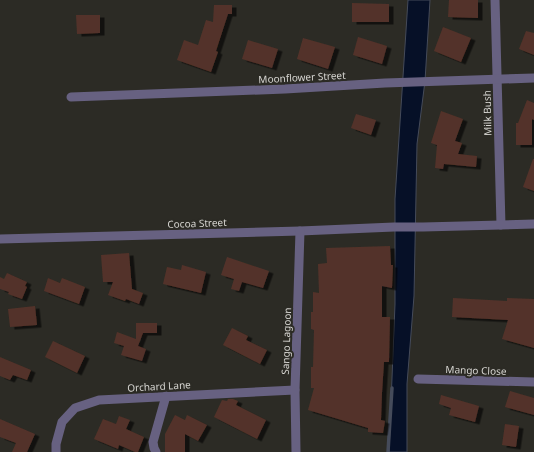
<svg xmlns="http://www.w3.org/2000/svg" width="534" height="452" font-family="'Noto Sans',sans-serif">
<style>
.water{fill:#061027;stroke:#454b5a}
.lines{fill:none;stroke-linecap:round;stroke-linejoin:round}
.stream{stroke:#454b5a;stroke-width:3.5}
.building{fill:#533229;filter:url(#shadow)}
.minor{stroke:#676181;stroke-width:9}
.labels{text-anchor:middle;stroke-width:4;stroke-linejoin:round;paint-order:stroke}
.street-label{font-size:10px;fill:#d7d6d2;stroke:#2c2b25}
</style>
<defs>
<filter id="shadow"><feDropShadow dx="4.5" dy="2.5" stdDeviation="0" flood-color="#0009"/></filter>
</defs>
<rect width="100%" height="100%" fill="#2c2b25"/>
<path class="water" d="M408,0H430L425,81L417,144L414,296L407,384V452H389L395,304V199Z"/>
<g class="lines">
<path class="stream" d="M388,452L392,388"/>
</g>
<g class="building">
<path d="M449,0H478V18L448,17Z"/>
<path d="M352,3L389,4V22H352Z"/>
<path d="M214,5H232V14H228L216,51L218,52L211,72L177,60L184,40L198,45L206,20L213,22Z"/>
<path d="M76,15H100V33L77,34Z"/>
<path d="M443,27L471,38L461,62L434,51Z"/>
<path d="M526,31L534,33V55L519,49Z"/>
<path d="M358,37L387,46L382,64L353,55Z"/>
<path d="M303,38L335,47L328,69L297,59Z"/>
<path d="M248,40L278,49L272,68L242,59Z"/>
<path d="M527,100L534,103V120L532,119V145H516V123H518Z"/>
<path d="M441,111L463,119L455,141L462,143L458,154L477,156L476,167L444,164L443,169L435,168L437,145L431,143Z"/>
<path d="M356,114L376,120L371,135L351,128Z"/>
<path d="M533,159H534V191L523,187Z"/>
<path d="M390,246L391,265H393L392,288L382,286V317H390L389,362H384L382,393L381,420L385,421L383,433L368,432V428L308,410L314,388H311V367H313L314,330L311,329V312H313V292L319,293L318,264L327,263L326,248Z"/>
<path d="M129,253L132,289L143,293L139,304L126,299L125,301L108,295L113,282H103L101,255Z"/>
<path d="M227,257L269,271L263,288L242,282L239,291L231,289L234,279L221,275Z"/>
<path d="M182,265L206,272L201,293L163,284L167,267L181,270Z"/>
<path d="M7,273L27,282L25,286L27,287L22,299L8,294L9,292L0,289V277L4,279Z"/>
<path d="M48,278L60,283L62,278L85,287L79,304L44,291Z"/>
<path d="M453,298L507,301V298L534,299V348L502,339L508,320L452,317Z"/>
<path d="M35,306L37,325L10,327L8,309Z"/>
<path d="M136,323H157V333H143L138,346L146,349L142,361L121,355L124,346L114,343L117,332L136,339Z"/>
<path d="M232,328L248,336L246,340L267,350L260,364L223,345Z"/>
<path d="M53,341L85,356L77,373L45,357Z"/>
<path d="M0,357L31,370L27,380L13,375L10,380L0,376Z"/>
<path d="M510,391L534,398V415L505,407Z"/>
<path d="M441,395L479,406L475,422L449,415L451,408L439,404Z"/>
<path d="M228,399H233L238,401L236,405L266,420L257,439L214,417L222,400L227,401Z"/>
<path d="M175,415L185,420L187,415L207,425L198,441L185,434V452H165V434Z"/>
<path d="M119,416L130,420L126,429L144,437L138,452H135L119,445L118,449L94,439L103,419L116,424Z"/>
<path d="M0,419L35,434L27,452H12L16,443L0,437Z"/>
<path d="M505,424L519,426L516,447L502,445Z"/>
</g>
<g class="lines">
<g class="minor">
<path d="M495,0L501,225"/>
<path d="M71,97L285,89L385,83L534,78"/>
<path d="M0,239L300,231L394,227H423L534,224"/>
<path d="M418,379L534,382"/>
<path d="M56,452V444L62,422L75,408L99,400L295,390"/>
<path d="M156,452L154,448L153,442L166,396"/>
<path d="M296,452L295,390L300,231"/>
</g>
</g>
<g class="labels">
<g class="street-label">
<text transform="translate(302 77) rotate(-3)" y="4">Moonflower Street</text>
<text transform="translate(487 113) rotate(-91)" y="4">Milk Bush</text>
<text transform="translate(197 223) rotate(-2)" y="4">Cocoa Street</text>
<text transform="translate(286 341) rotate(-88)" y="4">Sango Lagoon</text>
<text transform="translate(476 370) rotate(2)" y="4">Mango Close</text>
<text transform="translate(159 386) rotate(-3)" y="4">Orchard Lane</text>
</g>
</g>
</svg>
